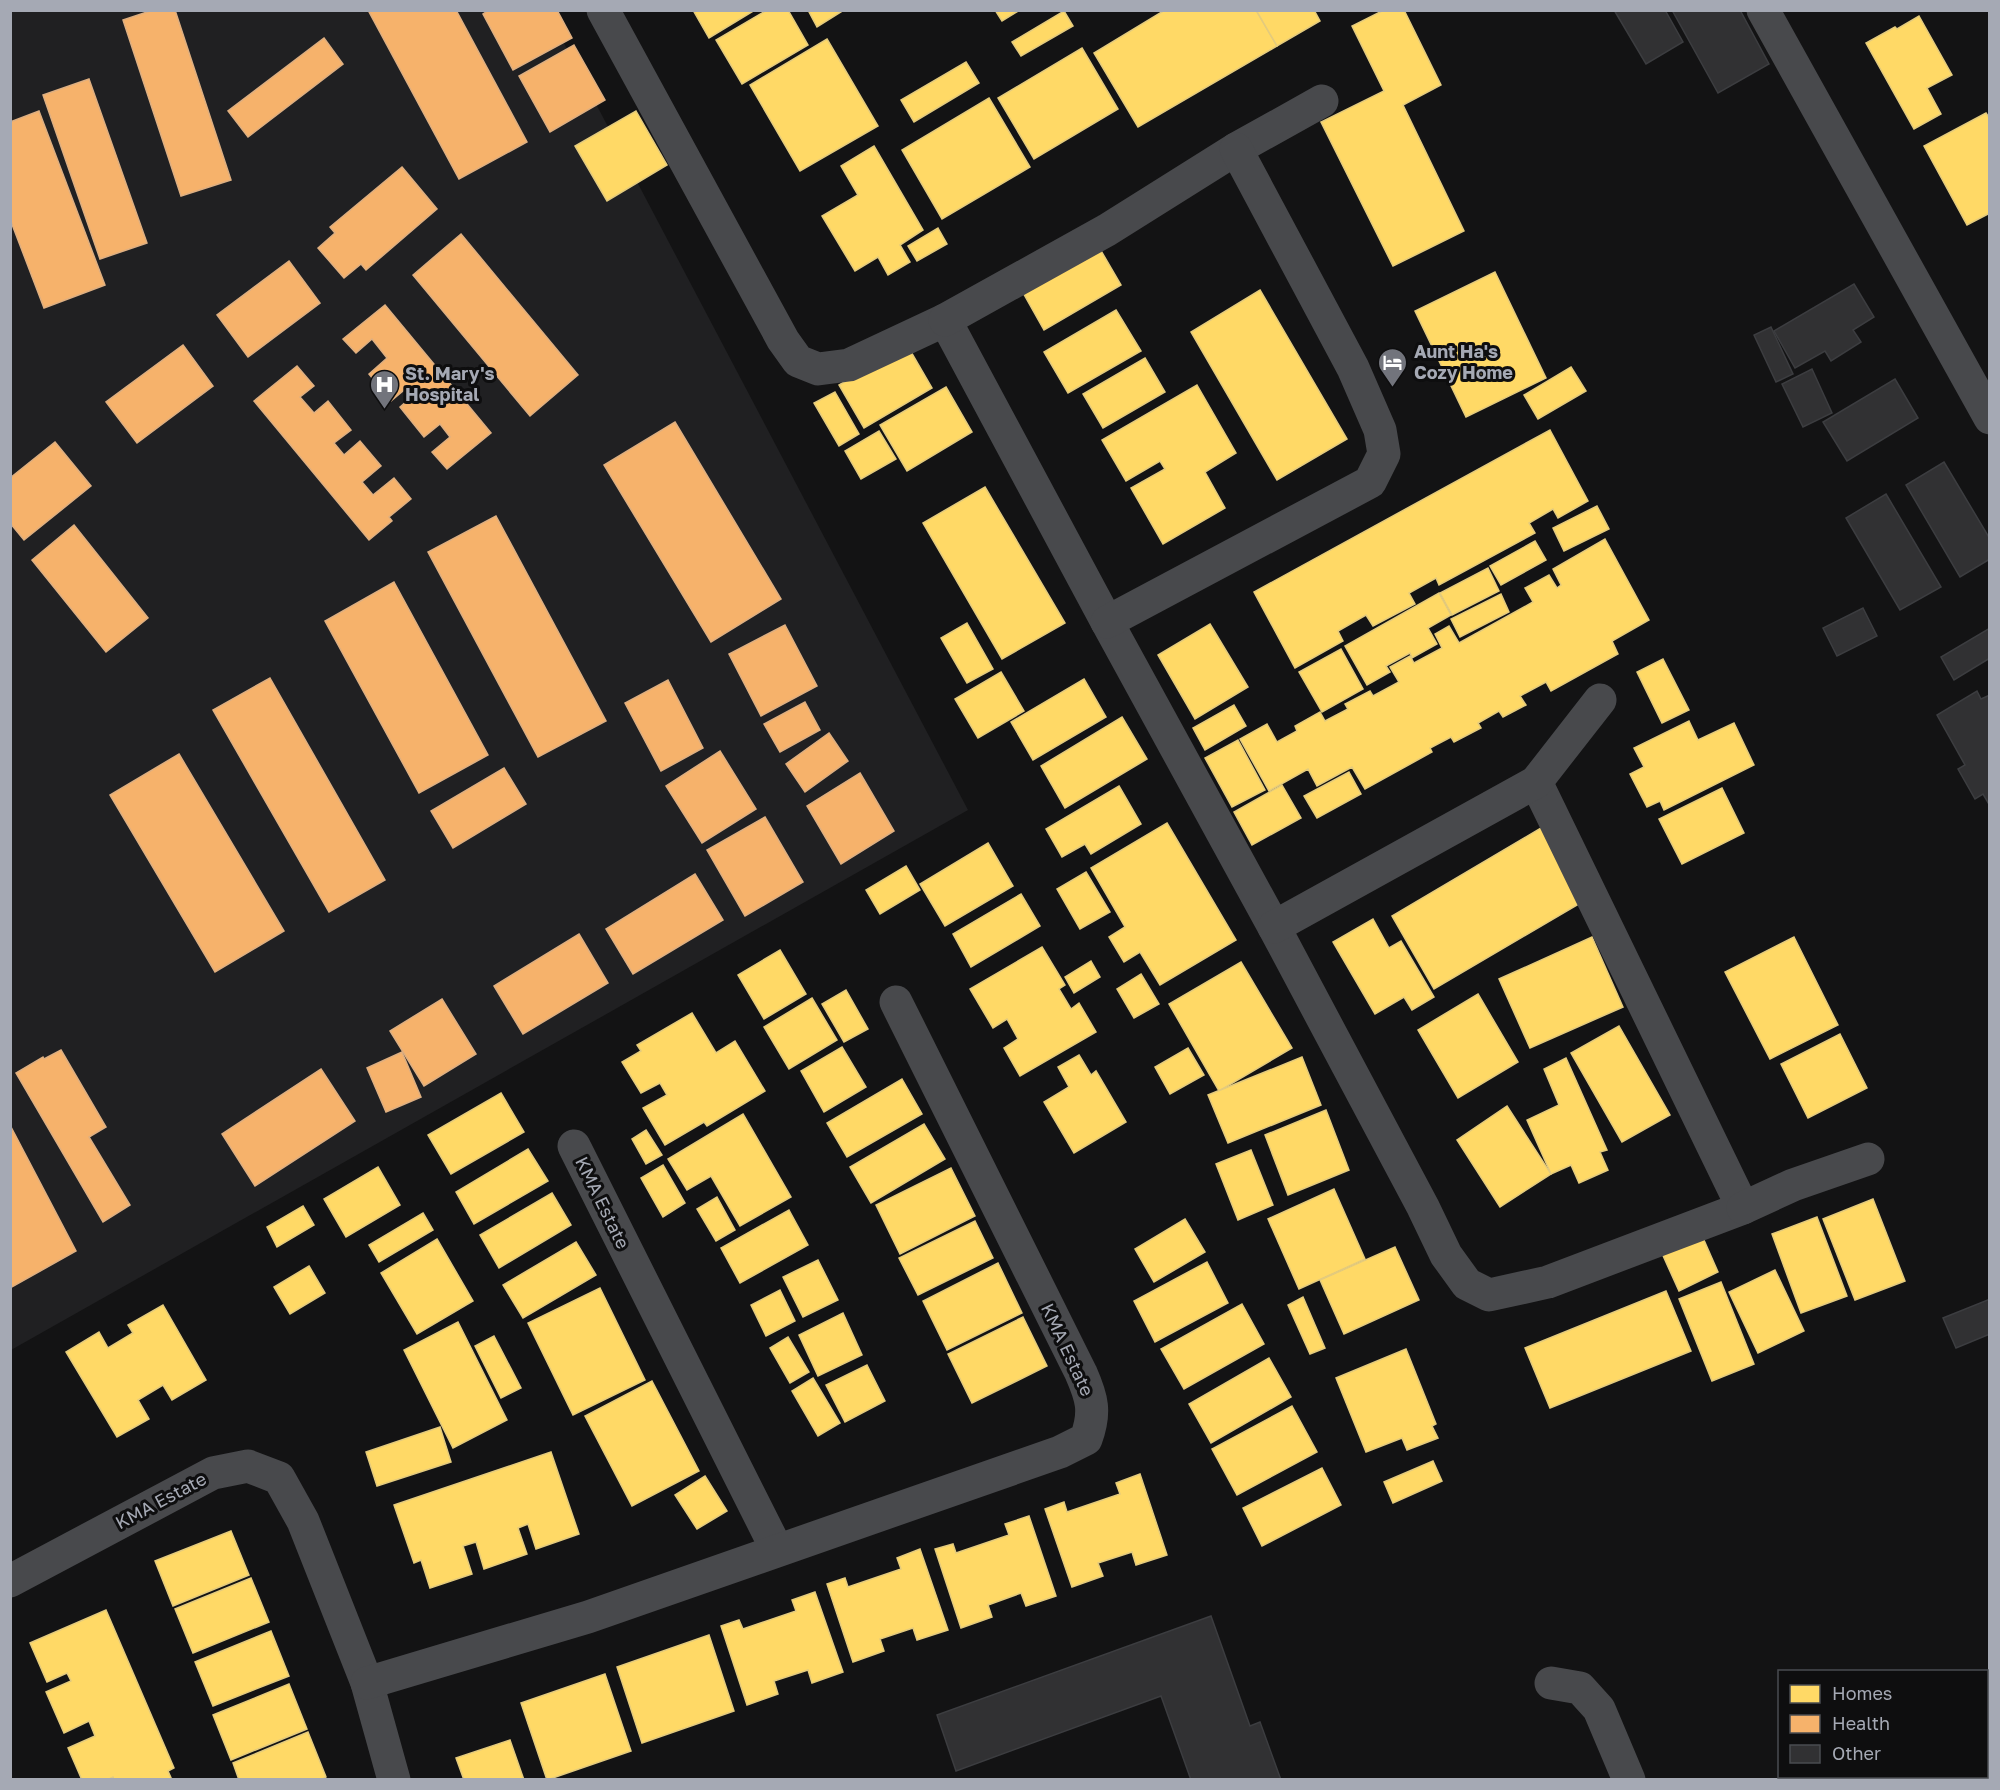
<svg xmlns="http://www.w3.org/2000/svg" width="2000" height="1790" font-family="'Golos Text',sans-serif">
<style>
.built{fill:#202022}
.homes{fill:#ffd966;stroke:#e4cb7d;stroke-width:1.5}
.health{fill:#f6b26b;stroke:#deaf81;stroke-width:1.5}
.building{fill:#313133;stroke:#3c3d40;stroke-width:1.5}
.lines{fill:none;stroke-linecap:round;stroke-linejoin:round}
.minor{stroke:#48494c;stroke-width:33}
.labels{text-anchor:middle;stroke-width:6;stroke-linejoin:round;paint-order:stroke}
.poi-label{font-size:18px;font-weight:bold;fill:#a5a9b4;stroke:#0e0e0f;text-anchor:start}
.street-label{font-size:18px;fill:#a5a9b4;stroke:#0e0e0f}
</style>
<rect width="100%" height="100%" fill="#131314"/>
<path class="built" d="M11,11H547L968,810L11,1350Z"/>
<g class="homes">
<path d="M693,10H755L709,38Z"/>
<path d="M767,10H788L808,45L742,84L716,40Z"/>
<path d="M808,10H844L817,27Z"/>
<path d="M995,10H1020L1002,21Z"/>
<path d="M1165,10H1256L1277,46L1138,127L1094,53Z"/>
<path d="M1256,10H1314L1320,21L1277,46Z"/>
<path d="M1384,10H1404L1441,85L1403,105L1464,231L1393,266L1321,122L1384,91L1352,26Z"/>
<path d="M1064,11L1073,26L1021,56L1012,42Z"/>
<path d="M1919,16L1952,75L1927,88L1941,114L1914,129L1866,43L1895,27L1897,29Z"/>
<path d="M827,39L878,126L800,171L750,85Z"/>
<path d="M1082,48L1118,109L1034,159L998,98Z"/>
<path d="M966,62L979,83L914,122L901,100Z"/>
<path d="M989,98L1030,167L942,219L902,150Z"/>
<path d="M636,111L667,165L607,201L575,146Z"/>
<path d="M1986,113L1990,119V213L1967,225L1924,146Z"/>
<path d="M874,146L923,230L900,245L910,262L888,275L878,257L855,271L822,216L858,195L841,166Z"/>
<path d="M938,228L947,244L917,261L908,246Z"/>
<path d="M1093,237L1121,285L1044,330L1017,282Z"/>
<path d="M1495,272L1546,378L1466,417L1415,311Z"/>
<path d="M1260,290L1347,439L1277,480L1191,332Z"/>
<path d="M1116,310L1141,351L1068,393L1044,352Z"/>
<path d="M907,345L932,388L864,428L839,385Z"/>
<path d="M1145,358L1165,392L1103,428L1083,394Z"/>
<path d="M1571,367L1586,391L1538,419L1524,395Z"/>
<path d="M1197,385L1236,453L1205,472L1225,508L1163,544L1131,488L1165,469L1160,461L1126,481L1102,440Z"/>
<path d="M946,387L972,432L907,471L880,425Z"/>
<path d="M835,392L859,434L839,446L814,403Z"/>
<path d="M1550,430L1588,501L1558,518L1553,509L1529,523L1535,533L1439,585L1436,578L1409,593L1415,604L1373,626L1366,615L1338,631L1343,641L1295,668L1254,592Z"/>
<path d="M879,431L896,459L861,479L845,451Z"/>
<path d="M985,487L1065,623L1002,659L923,523Z"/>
<path d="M1597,506L1609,529L1564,551L1553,528Z"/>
<path d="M1605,539L1649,620L1612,641L1618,654L1551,691L1546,682L1520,696L1526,705L1503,717L1499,711L1478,723L1481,728L1454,742L1451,737L1430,748L1432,752L1365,789L1352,767L1317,786L1308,769L1269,791L1240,739L1267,724L1277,742L1297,731L1295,726L1320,712L1325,721L1348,709L1345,704L1370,691L1373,696L1399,682L1390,667L1410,656L1414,663L1442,648L1435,634L1449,626L1459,643L1533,602L1525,588L1549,575L1557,588L1561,585L1553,569Z"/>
<path d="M1535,541L1546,560L1501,585L1490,566Z"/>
<path d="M1488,568L1499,591L1452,615L1440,593Z"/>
<path d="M1439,593L1451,615L1428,628L1437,644L1412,658L1410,653L1386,666L1390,672L1367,685L1345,646Z"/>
<path d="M1501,594L1509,612L1460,637L1451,619Z"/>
<path d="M967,623L993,669L967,683L941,638Z"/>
<path d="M1210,624L1248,687L1195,719L1158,655Z"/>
<path d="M1341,649L1363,689L1322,712L1299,672Z"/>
<path d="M1663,659L1689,710L1662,723L1637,672Z"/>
<path d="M1001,672L1024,711L978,738L955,699Z"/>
<path d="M1084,679L1106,717L1033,760L1011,722Z"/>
<path d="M1234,705L1246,726L1205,750L1193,728Z"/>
<path d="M1122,717L1147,759L1065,808L1041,766Z"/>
<path d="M1689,721L1698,740L1734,723L1754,765L1664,810L1660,801L1647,807L1630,774L1644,767L1634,748Z"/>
<path d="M1238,740L1265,790L1232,807L1205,758Z"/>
<path d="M1349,772L1361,794L1317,818L1304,796Z"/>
<path d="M1282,785L1301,818L1252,845L1234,812Z"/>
<path d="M1119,786L1141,824L1091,854L1085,844L1062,857L1046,829Z"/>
<path d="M1722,788L1744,833L1682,864L1659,819Z"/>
<path d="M1167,823L1236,940L1160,985L1140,952L1124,962L1109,937L1125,927L1091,868Z"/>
<path d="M1546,825L1589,898L1434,989L1392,916Z"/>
<path d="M988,843L1013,886L945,926L920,884Z"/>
<path d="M906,866L920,890L880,914L866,890Z"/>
<path d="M1086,872L1110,912L1080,929L1057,889Z"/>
<path d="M1021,894L1040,926L971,967L953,934Z"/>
<path d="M1373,919L1389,948L1401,941L1434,997L1412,1010L1404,997L1375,1014L1333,942Z"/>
<path d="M1592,937L1623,1007L1530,1048L1499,979Z"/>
<path d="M1794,937L1838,1025L1770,1059L1725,972Z"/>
<path d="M1042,947L1065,985L1059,989L1071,1009L1079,1003L1096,1032L1020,1076L1004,1048L1018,1039L1007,1019L993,1028L970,989Z"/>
<path d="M780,950L806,994L764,1019L738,975Z"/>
<path d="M1091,961L1100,977L1074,993L1065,977Z"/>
<path d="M1241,962L1292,1048L1219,1091L1169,1004Z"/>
<path d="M1141,974L1159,1004L1134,1018L1117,989Z"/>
<path d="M846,990L868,1029L844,1042L822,1004Z"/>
<path d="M1478,994L1518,1062L1458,1098L1418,1030Z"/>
<path d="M812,998L837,1040L789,1069L764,1027Z"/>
<path d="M692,1013L716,1053L735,1041L765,1091L707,1126L704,1122L665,1145L643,1108L667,1095L660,1083L641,1093L622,1062L641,1051L637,1045Z"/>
<path d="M1619,1026L1670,1115L1622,1142L1571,1053Z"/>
<path d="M1840,1034L1867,1088L1808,1118L1781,1064Z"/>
<path d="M842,1047L866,1087L824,1112L801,1071Z"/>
<path d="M1188,1048L1204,1075L1170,1094L1155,1067Z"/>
<path d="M1079,1055L1091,1075L1096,1071L1126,1122L1074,1153L1044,1102L1069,1087L1058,1067Z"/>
<path d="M1302,1057L1321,1105L1228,1143L1208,1095Z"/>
<path d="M1566,1058L1607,1150L1600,1152L1608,1170L1579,1183L1571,1165L1551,1174L1527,1120L1559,1105L1544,1069Z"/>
<path d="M902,1079L922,1114L847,1157L827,1123Z"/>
<path d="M501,1093L524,1132L451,1174L428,1135Z"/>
<path d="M1507,1106L1551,1174L1500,1207L1457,1140Z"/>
<path d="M1326,1110L1349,1170L1288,1195L1265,1135Z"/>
<path d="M743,1114L791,1197L740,1226L711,1176L687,1190L668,1159Z"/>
<path d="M924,1124L945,1159L871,1203L850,1167Z"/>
<path d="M646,1130L662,1155L646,1164L632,1139Z"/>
<path d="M528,1149L548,1181L474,1224L456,1192Z"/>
<path d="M1251,1150L1273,1205L1238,1220L1216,1164Z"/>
<path d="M663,1165L685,1203L663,1217L641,1178Z"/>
<path d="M378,1167L400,1205L346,1237L324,1199Z"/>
<path d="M951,1168L975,1216L900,1254L876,1205Z"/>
<path d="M1334,1189L1365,1259L1299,1289L1268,1219Z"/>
<path d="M552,1193L571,1225L499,1268L480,1235Z"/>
<path d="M717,1197L735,1230L716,1241L697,1209Z"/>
<path d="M1873,1199L1905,1281L1855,1300L1823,1219Z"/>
<path d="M303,1206L314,1225L277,1247L267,1227Z"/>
<path d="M789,1210L808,1245L740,1283L721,1248Z"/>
<path d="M423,1213L433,1230L379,1262L369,1245Z"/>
<path d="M1817,1217L1847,1296L1801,1313L1772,1234Z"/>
<path d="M1185,1219L1205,1252L1154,1282L1135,1249Z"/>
<path d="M975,1221L993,1258L918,1295L899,1258Z"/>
<path d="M1700,1231L1718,1272L1679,1291L1660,1249Z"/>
<path d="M437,1239L473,1301L417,1334L381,1273Z"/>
<path d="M576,1242L596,1275L523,1318L503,1285Z"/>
<path d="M1395,1247L1419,1300L1344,1334L1320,1280Z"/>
<path d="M818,1260L838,1300L803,1317L783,1277Z"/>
<path d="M1207,1262L1228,1303L1155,1342L1134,1301Z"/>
<path d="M998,1263L1022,1313L947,1350L923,1301Z"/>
<path d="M309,1266L325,1293L290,1314L274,1287Z"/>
<path d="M1775,1270L1804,1331L1758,1353L1729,1292Z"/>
<path d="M1721,1282L1754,1364L1712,1381L1679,1299Z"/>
<path d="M600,1288L645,1380L573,1415L528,1323Z"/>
<path d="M780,1290L795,1321L766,1336L751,1305Z"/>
<path d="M1666,1291L1691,1351L1550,1408L1525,1348Z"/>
<path d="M1303,1297L1325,1348L1310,1354L1288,1305Z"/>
<path d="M1242,1304L1264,1344L1184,1389L1161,1349Z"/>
<path d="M163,1305L206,1380L172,1400L163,1385L138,1400L149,1419L117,1437L66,1352L99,1332L108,1348L133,1333L128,1325Z"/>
<path d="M843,1313L862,1355L818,1376L799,1335Z"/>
<path d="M1023,1317L1047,1366L972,1403L948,1354Z"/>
<path d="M458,1322L507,1420L453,1448L404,1350Z"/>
<path d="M494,1336L521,1388L501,1398L475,1346Z"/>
<path d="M788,1337L809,1372L790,1383L770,1348Z"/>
<path d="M1406,1349L1436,1424L1432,1426L1438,1438L1407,1450L1402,1438L1366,1452L1336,1378Z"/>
<path d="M1269,1358L1291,1397L1211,1443L1189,1404Z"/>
<path d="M867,1365L885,1401L845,1422L826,1385Z"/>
<path d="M813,1378L840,1423L818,1436L792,1391Z"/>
<path d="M652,1381L699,1471L632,1506L585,1416Z"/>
<path d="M1292,1406L1317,1452L1237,1495L1212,1449Z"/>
<path d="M440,1427L451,1462L377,1486L366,1452Z"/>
<path d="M551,1452L579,1534L536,1549L528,1524L518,1528L527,1554L484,1569L476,1542L463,1546L472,1574L430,1588L421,1560L414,1563L394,1505Z"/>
<path d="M1433,1461L1442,1481L1393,1503L1384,1482Z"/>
<path d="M1322,1468L1341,1505L1262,1546L1243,1508Z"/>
<path d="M1140,1474L1167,1555L1136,1565L1132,1552L1098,1563L1103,1576L1072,1587L1045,1509L1064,1502L1067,1512L1120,1494L1116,1483Z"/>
<path d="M705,1476L727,1511L697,1529L675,1495Z"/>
<path d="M1029,1516L1056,1596L1026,1606L1021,1593L988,1605L992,1617L961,1628L935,1549L953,1544L956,1553L1009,1535L1005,1524Z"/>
<path d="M231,1531L249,1575L173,1606L155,1561Z"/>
<path d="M920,1549L948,1630L917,1640L913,1628L880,1639L884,1651L853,1662L827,1584L845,1578L848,1587L901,1569L897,1558Z"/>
<path d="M251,1578L269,1622L193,1653L175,1609Z"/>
<path d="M815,1592L843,1672L812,1683L808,1670L774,1681L778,1694L747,1705L721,1626L739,1620L743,1629L796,1611L792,1600Z"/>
<path d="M106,1610L174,1768L168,1771L172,1780H114L113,1777L107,1780H82L68,1748L95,1736L89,1721L64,1733L46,1692L71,1681L67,1673L47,1682L30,1643Z"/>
<path d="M271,1631L289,1676L213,1706L195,1662Z"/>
<path d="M709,1635L734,1711L642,1743L617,1667Z"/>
<path d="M605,1674L631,1751L547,1780L521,1703Z"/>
<path d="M289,1684L307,1729L231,1760L213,1715Z"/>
<path d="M308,1732L326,1777L321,1780H239L233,1763Z"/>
<path d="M510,1740L524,1780H464L456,1758Z"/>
</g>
<g class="health">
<path d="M153,10H175L231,180L181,196L123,20Z"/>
<path d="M368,10H456L527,142L459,179Z"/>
<path d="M489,10H557L572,38L513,70L483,14Z"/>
<path d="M324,38L343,64L248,137L228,111Z"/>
<path d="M574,45L605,100L550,132L519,76Z"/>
<path d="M89,79L147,243L100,259L43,95Z"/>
<path d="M39,111L105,285L44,308L10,219V122Z"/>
<path d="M402,167L437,209L366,270L361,264L344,278L318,248L335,233L330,227Z"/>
<path d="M461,234L578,375L530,416L413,275Z"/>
<path d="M289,261L320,303L248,357L217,315Z"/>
<path d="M385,305L491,433L447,469L432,452L450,437L440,424L424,437L400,407L416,393L409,386L391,401L369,374L387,358L372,339L356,353L343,339Z"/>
<path d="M183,345L213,386L137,443L106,402Z"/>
<path d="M297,366L314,386L300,397L314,413L328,401L351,430L334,443L344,455L360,441L381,466L362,482L373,495L394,478L411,499L389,517L392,521L369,540L254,401Z"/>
<path d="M675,422L781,599L711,642L604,465Z"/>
<path d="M55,442L91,486L24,540L10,523V478Z"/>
<path d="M496,516L606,721L538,757L428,552Z"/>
<path d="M74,525L148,618L106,652L32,560Z"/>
<path d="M394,582L488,755L419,793L325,621Z"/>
<path d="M785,625L817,686L761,716L729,654Z"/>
<path d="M270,678L385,880L329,912L213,710Z"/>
<path d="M668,680L703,748L661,771L625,703Z"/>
<path d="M805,702L820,730L780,752L764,724Z"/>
<path d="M829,733L848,761L805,792L786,764Z"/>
<path d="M720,751L756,809L702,843L666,786Z"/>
<path d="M179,754L284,931L215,972L110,795Z"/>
<path d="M504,768L526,804L453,848L431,811Z"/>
<path d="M860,773L894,831L841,864L807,806Z"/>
<path d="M765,817L803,882L745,916L707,850Z"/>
<path d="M695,874L723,920L633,974L606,929Z"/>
<path d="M579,934L608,983L523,1034L494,986Z"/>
<path d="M442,999L476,1054L424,1086L390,1031Z"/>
<path d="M61,1050L106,1127L89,1137L130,1205L103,1222L16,1073L43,1057L44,1059Z"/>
<path d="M402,1052L421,1097L386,1112L367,1068Z"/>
<path d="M321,1069L355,1121L255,1186L222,1134Z"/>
<path d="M10,1125L76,1251L10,1288Z"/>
</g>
<g class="building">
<path d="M1614,10H1665L1683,42L1646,64Z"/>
<path d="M1672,10H1740L1769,64L1718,93Z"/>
<path d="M1854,284L1874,317L1853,330L1861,342L1831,361L1825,351L1795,368L1774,331Z"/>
<path d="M1771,327L1793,374L1776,382L1754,335Z"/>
<path d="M1812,369L1832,413L1803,427L1782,384Z"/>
<path d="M1895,379L1918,418L1847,461L1823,422Z"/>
<path d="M1944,462L1990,539V559L1960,577L1906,485Z"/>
<path d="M1886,494L1941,587L1900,610L1846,518Z"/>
<path d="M1863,608L1877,636L1837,656L1823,628Z"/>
<path d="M1990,628V658L1954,680L1941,657Z"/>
<path d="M1977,691L1981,699L1990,695V806L1983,794L1975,799L1958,769L1965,765L1937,715Z"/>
<path d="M1990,1299V1334L1956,1348L1943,1318Z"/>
<path d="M1211,1616L1250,1726L1260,1722L1281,1780H1191L1161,1696L956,1771L937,1715Z"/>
</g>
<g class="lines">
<g class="minor">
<path d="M603,10L783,340L798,361L818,369L849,365L945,320L1107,622L1274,927L1423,1207L1446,1255L1467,1284L1489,1295L1548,1282L1743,1208L1536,782"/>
<path d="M1763,10L1990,418"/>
<path d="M945,320L1107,230L1236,149L1322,101"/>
<path d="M1107,622L1370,482L1384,454L1380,430L1353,368L1236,149"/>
<path d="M1274,927L1536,782L1600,700"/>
<path d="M574,1146L777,1550"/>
<path d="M1743,1208L1793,1185L1868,1159"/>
<path d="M10,1581L213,1473L248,1466L279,1478L303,1521L367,1683L394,1780"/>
<path d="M367,1683L588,1617L1060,1452L1086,1439C1096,1412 1092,1398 1081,1373L896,1002"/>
<path d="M1551,1683L1580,1688L1599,1709L1629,1780"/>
</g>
</g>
<defs>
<symbol id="hotel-pin" viewBox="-11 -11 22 30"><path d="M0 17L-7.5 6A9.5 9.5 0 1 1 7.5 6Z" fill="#72747c" stroke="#0e0e0f"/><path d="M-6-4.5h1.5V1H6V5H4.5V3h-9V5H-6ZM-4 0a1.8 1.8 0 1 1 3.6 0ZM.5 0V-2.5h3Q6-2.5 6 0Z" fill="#fff"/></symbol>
<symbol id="hospital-pin" viewBox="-11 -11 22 30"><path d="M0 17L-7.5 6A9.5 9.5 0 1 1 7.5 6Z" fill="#72747c" stroke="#0e0e0f"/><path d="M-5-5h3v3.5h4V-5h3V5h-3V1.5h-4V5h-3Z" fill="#fff"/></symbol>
</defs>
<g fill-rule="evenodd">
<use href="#hotel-pin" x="1376" y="346" width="33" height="45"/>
<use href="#hospital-pin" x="368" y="368" width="33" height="45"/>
</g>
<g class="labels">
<g class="poi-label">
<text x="1414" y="358">Aunt Ha's<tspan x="1414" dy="21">Cozy Home</tspan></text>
<text x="405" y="380">St. Mary's<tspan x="405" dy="21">Hospital</tspan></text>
</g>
<g class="street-label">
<text transform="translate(602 1203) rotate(64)" y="6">KMA Estate</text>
<text transform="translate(1067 1350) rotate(65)" y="6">KMA Estate</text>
<text transform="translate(161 1501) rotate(-28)" y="6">KMA Estate</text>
</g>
</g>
<rect width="2000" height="1790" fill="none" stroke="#a5a9b4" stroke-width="24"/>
<rect x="1778" y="1670" width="210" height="108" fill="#0e0e0f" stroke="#4a4c51" stroke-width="1.5"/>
<rect x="1790" y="1685" width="30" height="18" fill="#ffd966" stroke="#4a4c51" stroke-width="1.5"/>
<text x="1832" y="1700" font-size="18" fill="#a5a9b4">Homes</text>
<rect x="1790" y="1715" width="30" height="18" fill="#f6b26b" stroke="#4a4c51" stroke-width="1.5"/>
<text x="1832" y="1730" font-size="18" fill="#a5a9b4">Health</text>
<rect x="1790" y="1745" width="30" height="18" fill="#313133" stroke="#4a4c51" stroke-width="1.5"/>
<text x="1832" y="1760" font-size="18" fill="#a5a9b4">Other</text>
</svg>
